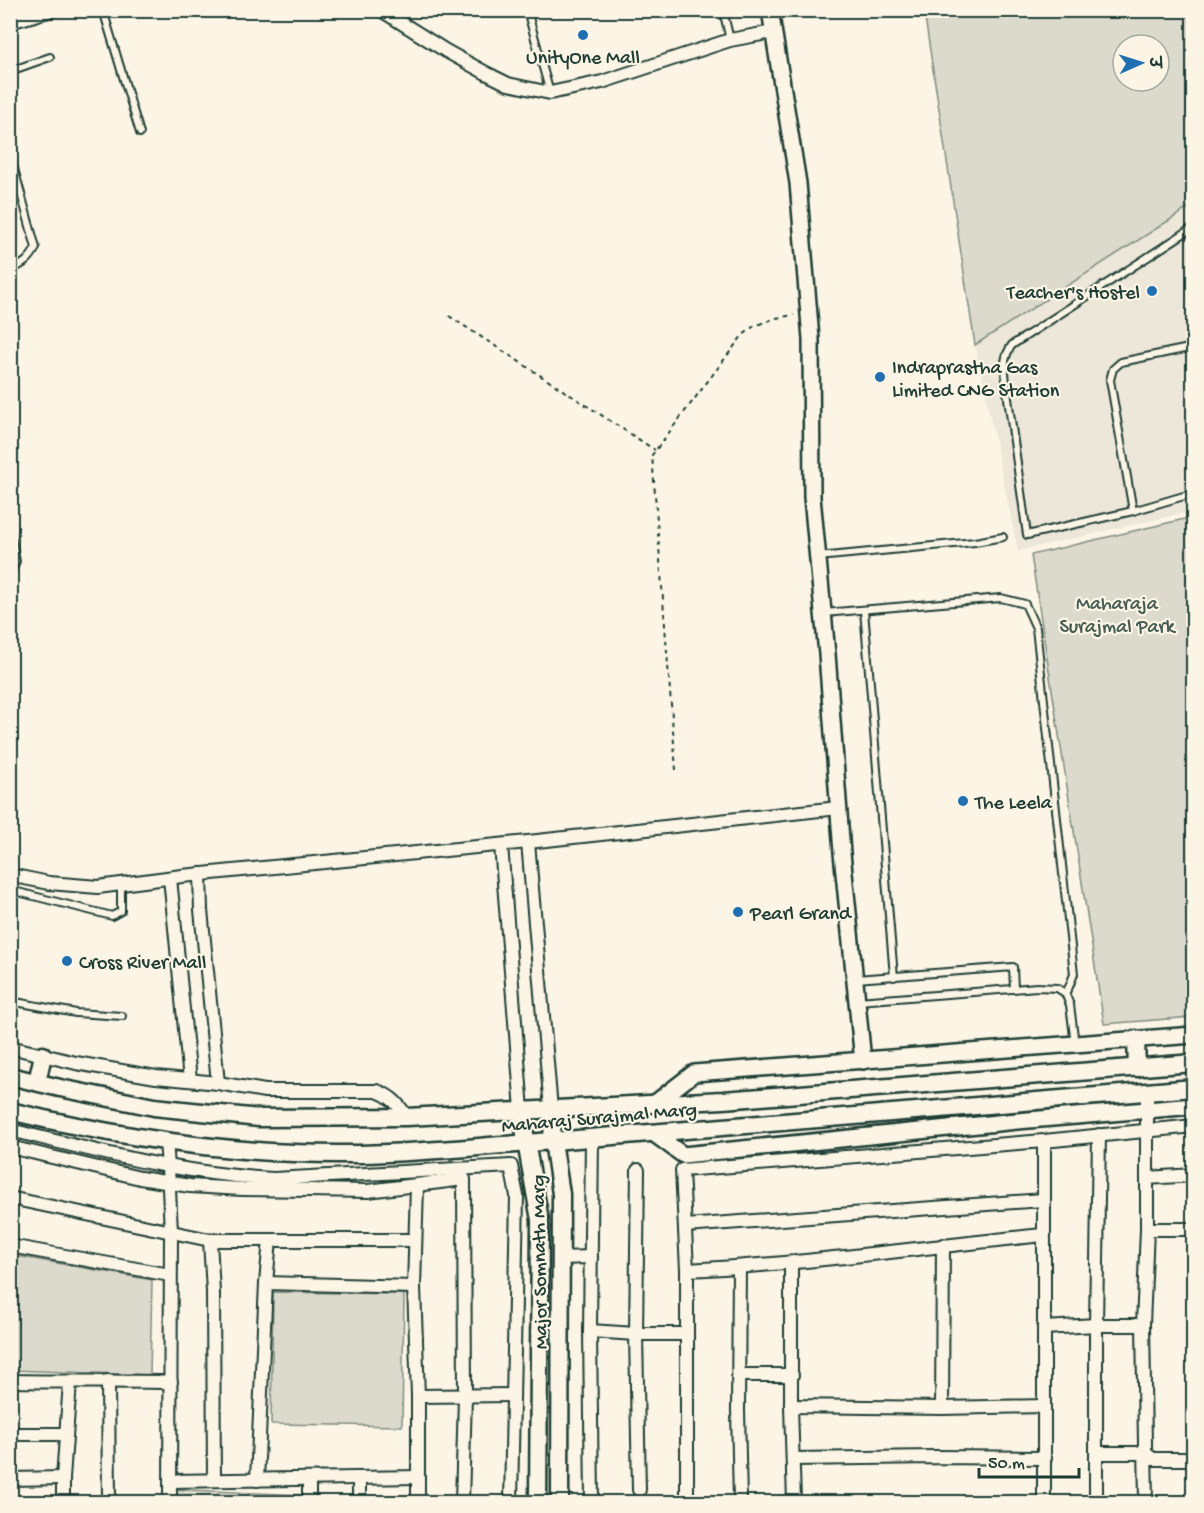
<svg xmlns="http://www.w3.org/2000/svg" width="1204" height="1513" font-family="'Gochi Hand','Playpen Sans Deva',sans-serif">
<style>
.built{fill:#ece7d8}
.green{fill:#dcdacc;stroke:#7e8c80;stroke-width:1.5;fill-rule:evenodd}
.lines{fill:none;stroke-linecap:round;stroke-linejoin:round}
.service-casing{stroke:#1f3d34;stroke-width:10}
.minor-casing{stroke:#1f3d34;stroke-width:16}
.tertiary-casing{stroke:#1f3d34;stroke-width:20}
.secondary-casing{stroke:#1f3d34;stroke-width:21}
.path{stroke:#1f3d34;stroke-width:2;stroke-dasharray:4.5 4.5;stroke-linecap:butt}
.service{stroke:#fcf5e5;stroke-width:6}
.minor{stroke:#fcf5e5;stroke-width:12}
.tertiary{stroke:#fcf5e5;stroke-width:15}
.secondary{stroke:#fcf5e5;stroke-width:16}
.poi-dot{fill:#1f6fb2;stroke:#fcf5e5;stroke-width:2}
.labels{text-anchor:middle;stroke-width:4.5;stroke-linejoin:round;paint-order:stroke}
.poi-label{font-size:20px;fill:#1f3d34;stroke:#fcf5e5;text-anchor:start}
.park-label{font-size:20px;fill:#455c52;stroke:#fcf5e5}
.street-label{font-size:20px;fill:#1f3d34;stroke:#fcf5e5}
</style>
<rect width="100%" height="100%" fill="#fcf5e5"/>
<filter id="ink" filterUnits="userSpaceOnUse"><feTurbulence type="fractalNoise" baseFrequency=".0167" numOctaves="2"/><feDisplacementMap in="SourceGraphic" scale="12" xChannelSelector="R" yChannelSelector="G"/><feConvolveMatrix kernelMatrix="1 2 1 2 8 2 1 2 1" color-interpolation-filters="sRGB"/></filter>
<g filter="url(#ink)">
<path class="built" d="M1193,205V511L1018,551L975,345Z"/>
<g class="green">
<path d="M924,11H1193V205L975,345ZM1123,45H1159V81H1123Z"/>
<path d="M1193,517V1017L1104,1024L1031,555Z"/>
<path d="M11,1255L152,1280L150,1375L11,1370Z"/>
<path d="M273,1292L404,1294L402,1426L271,1424Z"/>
<path d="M167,1489L300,1495V1502H168Z"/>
</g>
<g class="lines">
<defs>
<g id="service">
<path d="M103,10L140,133"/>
<path d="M527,10L550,93"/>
<path d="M723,10L730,40"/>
<path d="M10,73L16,69L50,57"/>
<path d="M10,154L36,248C29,261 23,264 10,271"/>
<path d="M1194,227L1012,345C1002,359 1005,368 1006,384L1027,535L1133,511L1194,493"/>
<path d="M1133,511L1110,380L1113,369L1121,362L1194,347"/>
<path d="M10,532L16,561L10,575"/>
<path d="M818,557L975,542L1003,537"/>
<path d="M864,610L894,977"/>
<path d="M824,613L1001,598L1025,604L1036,628L1074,974L1069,987L1065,993"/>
<path d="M10,890L112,916L121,911V884"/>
<path d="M856,979L1013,967L1014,989"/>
<path d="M10,1001L76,1013L122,1016"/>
<path d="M858,1001L1037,987L1057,988L1065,993L1070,1005L1075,1044"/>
</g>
<g id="minor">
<path d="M381,10L446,51L486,73L508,84L550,93L602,82L730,40L773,32"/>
<path d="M10,22L52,10"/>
<path d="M528,842L551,1109"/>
<path d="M501,845L522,1110"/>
<path d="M200,874L201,910L218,1083"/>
<path d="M10,875L49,883L98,887L182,876L528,842L838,808"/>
<path d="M170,878L190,1080"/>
<path d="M10,1047L76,1063L156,1077L218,1083L265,1091H377C391,1096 398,1104 407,1117"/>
<path d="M10,1130C97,1151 184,1175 274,1179L511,1166L517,1196L511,1502"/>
<path d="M166,1141L168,1167L171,1232L170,1502"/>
<path d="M1044,1141V1502"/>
<path d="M10,1147L140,1178L190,1186L242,1189L368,1191L464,1179L465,1397L462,1502"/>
<path d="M638,1170L636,1334L639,1490"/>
<path d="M1147,1178L1194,1175"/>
<path d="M417,1186L414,1287L418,1396V1502"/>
<path d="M10,1198L210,1240H415"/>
<path d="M685,1226L1043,1200"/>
<path d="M1147,1229H1194"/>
<path d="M210,1240L213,1292L214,1480"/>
<path d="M10,1246L170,1275"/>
<path d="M561,1258L591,1257"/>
<path d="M791,1263V1406L794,1502"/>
<path d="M739,1267L738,1410L740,1502"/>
<path d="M687,1270C806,1264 925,1247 1043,1235"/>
<path d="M266,1283L414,1287"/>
<path d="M1044,1328L1096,1325H1143"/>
<path d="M590,1331L636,1334H687"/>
<path d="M739,1375H792"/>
<path d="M10,1381C64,1382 117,1381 171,1382"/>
<path d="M108,1381L109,1502"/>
<path d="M418,1396L513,1395"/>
<path d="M791,1406L942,1408L1044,1406"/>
<path d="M942,1408L943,1245"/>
<path d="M10,1434H66"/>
<path d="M1096,1453H1145L1153,1459H1194"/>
<path d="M793,1459L935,1457L1045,1458"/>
<path d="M10,1479L63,1478"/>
<path d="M257,1480L266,1283L270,1240"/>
<path d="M171,1481L418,1477"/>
<path d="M63,1502V1478L70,1382"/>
<path d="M309,1502V1479"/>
<path d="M359,1502V1479"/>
<path d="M592,1502L590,1331L592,1138"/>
<path d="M687,1502V1270L682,1170L1044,1141L1194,1126"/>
<path d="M1096,1502V1325L1099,1135"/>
<path d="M1146,1502L1143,1325L1147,1229V1091"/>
</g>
<g id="tertiary">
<path d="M770,10L798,183L811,339L812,497L827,654L842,853L863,1061"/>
<path d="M654,1104L694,1073L1194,1035"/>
<path d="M653,1133L683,1155L1017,1121L1194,1106"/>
</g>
<g id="secondary">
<path d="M1136,1039L1137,1068"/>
<path d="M10,1076L60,1088L154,1107L259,1118L407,1117L723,1100L1194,1063"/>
<path d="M37,1082L43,1055"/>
<path d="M551,1109L553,1141L561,1194L560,1502"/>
<path d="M522,1110L526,1142L540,1220L538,1502"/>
<path d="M10,1111C121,1138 235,1155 349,1154C400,1154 452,1149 503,1145C520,1144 536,1142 553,1141L1194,1088"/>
</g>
</defs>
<use href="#service" class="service-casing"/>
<use href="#minor" class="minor-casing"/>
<use href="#tertiary" class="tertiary-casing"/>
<use href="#secondary" class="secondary-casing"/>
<g class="path">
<path d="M449,316L655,450"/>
<path d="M676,770L652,455L742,336L754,326L776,318L794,315"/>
</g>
<use href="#service" class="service"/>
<use href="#minor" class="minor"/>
<use href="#tertiary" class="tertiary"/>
<use href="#secondary" class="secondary"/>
</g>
</g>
<g class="poi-dot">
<circle cx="583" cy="35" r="6"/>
<circle cx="1152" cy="291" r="6"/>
<circle cx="880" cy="377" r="6"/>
<circle cx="963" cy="801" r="6"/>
<circle cx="738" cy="912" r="6"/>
<circle cx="67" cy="961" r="6"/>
</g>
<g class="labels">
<g class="poi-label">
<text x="583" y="63" text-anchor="middle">UnityOne Mall</text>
<text x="1140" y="298" text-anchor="end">Teacher's Hostel</text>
<text x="892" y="373">Indraprastha Gas<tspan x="892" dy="23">Limited CNG Station</tspan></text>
<text x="975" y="808">The Leela</text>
<text x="750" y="919">Pearl Grand</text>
<text x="79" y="968">Cross River Mall</text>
</g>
<g class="park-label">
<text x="1117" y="609">Maharaja<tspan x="1117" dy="23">Surajmal Park</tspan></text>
</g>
<g class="street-label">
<text transform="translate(599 1116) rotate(-5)" y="7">Maharaj Surajmal Marg</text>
<text transform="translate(538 1262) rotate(-91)" y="7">Major Somnath Marg</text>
</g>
</g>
<rect width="1204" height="1513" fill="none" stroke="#fcf5e5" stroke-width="36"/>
<rect x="18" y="18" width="1168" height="1477" fill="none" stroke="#1f3d34" stroke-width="2" filter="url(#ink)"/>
<g transform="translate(1141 63) rotate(87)"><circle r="28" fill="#fcf5e5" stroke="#a4ab9e" stroke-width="1.5"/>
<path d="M0-4.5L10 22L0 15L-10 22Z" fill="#1f6fb2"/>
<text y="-9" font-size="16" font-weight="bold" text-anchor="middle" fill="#1f3d34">उ</text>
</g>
<path d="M979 1468v9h100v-9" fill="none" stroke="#1f3d34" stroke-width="3"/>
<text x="988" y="1468" font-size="18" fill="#1f3d34" stroke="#fcf5e5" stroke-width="4.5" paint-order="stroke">50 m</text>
</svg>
